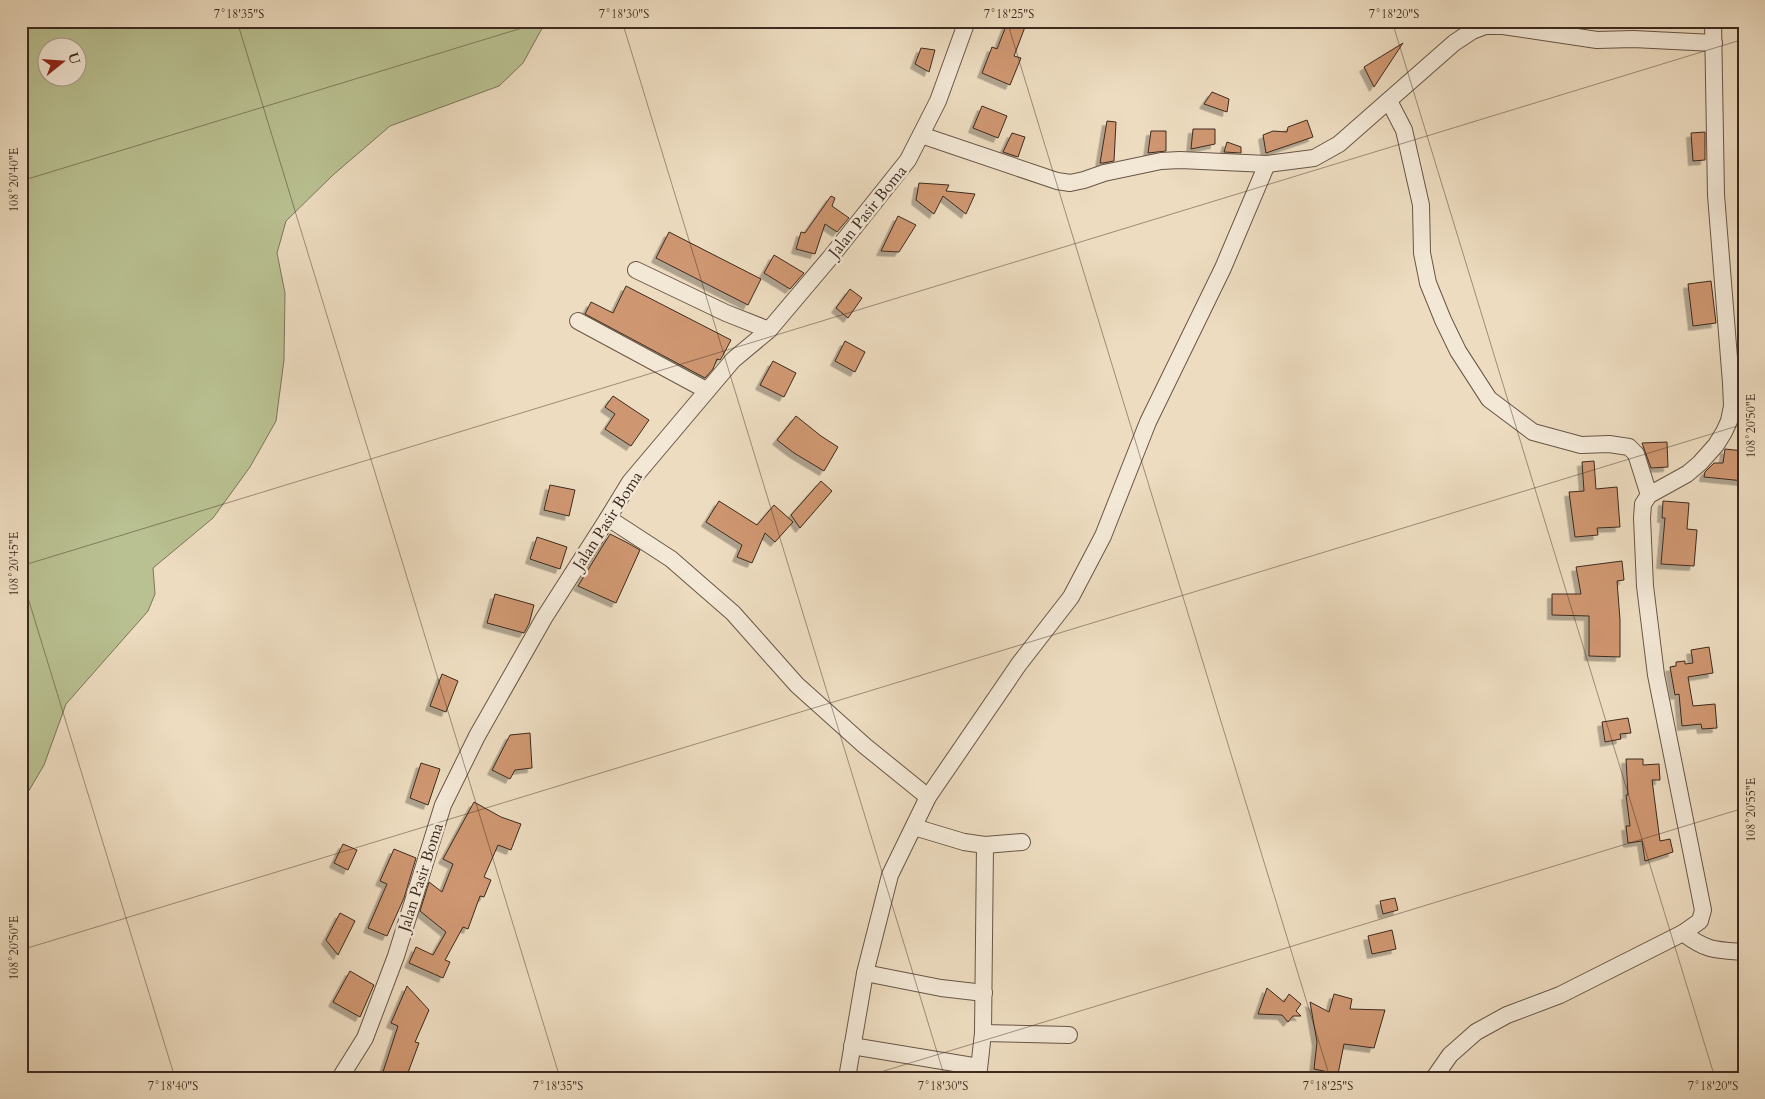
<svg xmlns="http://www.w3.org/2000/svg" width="1765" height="1099" font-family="Cardo,serif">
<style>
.green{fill:#b9c091;stroke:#7b7558;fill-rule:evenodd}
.building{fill:#cf9771;stroke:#3d2a1e;filter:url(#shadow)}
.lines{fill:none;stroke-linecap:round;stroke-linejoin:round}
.minor-casing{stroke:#695646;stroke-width:18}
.minor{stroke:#f3e8d6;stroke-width:16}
.ticks{fill:none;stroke:#3d2a1e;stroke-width:1;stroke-opacity:0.45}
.labels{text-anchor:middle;stroke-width:5;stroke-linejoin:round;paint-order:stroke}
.street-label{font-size:16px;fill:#3d2a1e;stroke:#f3e8d6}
.neatline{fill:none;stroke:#3d2a1e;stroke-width:2}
.ticks-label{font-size:12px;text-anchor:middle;fill:#3d2a1e}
</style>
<defs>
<filter id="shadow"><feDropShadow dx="-4.5" dy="4.5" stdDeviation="0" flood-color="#0004"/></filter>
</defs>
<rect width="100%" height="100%" fill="#eddcc0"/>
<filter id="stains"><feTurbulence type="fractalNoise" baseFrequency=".004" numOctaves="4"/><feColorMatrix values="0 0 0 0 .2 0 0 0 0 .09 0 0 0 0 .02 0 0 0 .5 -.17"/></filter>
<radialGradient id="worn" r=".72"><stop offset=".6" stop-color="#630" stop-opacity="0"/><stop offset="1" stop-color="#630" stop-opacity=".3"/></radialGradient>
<path class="green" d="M21,21H546L523,63L499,86L390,126L333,175L286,221L277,253L285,293L284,360L276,421L250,467L213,518L153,568L155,594L148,611L66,704L44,765L21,804ZM48,48H78V78H48Z"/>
<g class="building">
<path d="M1008,21L1025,27L1014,56L1021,58L1010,85L982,73L992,47L997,49Z"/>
<path d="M1403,43L1374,87L1364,67Z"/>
<path d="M921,48L935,50L929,72L915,64Z"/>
<path d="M1212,92L1229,99L1227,112L1204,104Z"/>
<path d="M982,106L1007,116L998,138L973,128Z"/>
<path d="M1307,120L1313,137L1266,153L1263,135L1273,131L1287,132L1288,127Z"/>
<path d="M1107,121L1116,122L1114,161L1103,163H1100Z"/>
<path d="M1193,129H1215V144L1191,149Z"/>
<path d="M1151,131H1166V151L1148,153Z"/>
<path d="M1705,132V160L1693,161L1691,133Z"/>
<path d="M1012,133L1025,137L1018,157L1003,152Z"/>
<path d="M1227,142L1241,147V153L1224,152Z"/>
<path d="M919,183L949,185L946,191L975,194L966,214L943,196L934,214L916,200Z"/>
<path d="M831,196L835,198L832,206L849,218L837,232L825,224L815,254L796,249L801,232L805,233Z"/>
<path d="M898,216L916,225L899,252L881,251Z"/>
<path d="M669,232L761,279L748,305L656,258Z"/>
<path d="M774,255L804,273L790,289L764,273Z"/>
<path d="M1711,281L1716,323L1693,326L1688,284Z"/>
<path d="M626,286L731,340L722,357L720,360L717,359L713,369L705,378L585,314L591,302L613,313Z"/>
<path d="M850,289L862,298L848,318L836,308Z"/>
<path d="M845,341L865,352L855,372L835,361Z"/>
<path d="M773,361L796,373L784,397L760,385Z"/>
<path d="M613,396L649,420L631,446L605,429L615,414L605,407Z"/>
<path d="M796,416L821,436L838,447L824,471L794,453L777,440Z"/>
<path d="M1667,442L1668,467L1651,468L1642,443Z"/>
<path d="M1725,449L1744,451V481L1704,477L1705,472L1714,463H1723Z"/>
<path d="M1594,461L1596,489L1617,487L1620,527L1597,528L1598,535L1575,537L1569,492L1584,491L1582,462Z"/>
<path d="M821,481L832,491L800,528L791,515Z"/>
<path d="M550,485L575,490L569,516L544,510Z"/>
<path d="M719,501L757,525L774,505L793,522L775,542L765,533L752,563L737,557L742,545L706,522Z"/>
<path d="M1663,501L1689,503L1687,529L1697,530L1694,566L1661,564L1665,518H1662Z"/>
<path d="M610,534L626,542L640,550L616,603L578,586Z"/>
<path d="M537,537L567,547L560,569L530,559Z"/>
<path d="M1622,561L1624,580L1617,581L1620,620V657L1589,656V616L1552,615V594H1581L1576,567Z"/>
<path d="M495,594L534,605L529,624L524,633L487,623Z"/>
<path d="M1709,647L1713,673L1688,677L1693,706L1715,704L1717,728L1702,729L1701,724L1682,726L1679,694L1675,695L1670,667L1676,666V662L1685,661V664L1693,663L1691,650Z"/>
<path d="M442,674L458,681L446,712L430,706Z"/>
<path d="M1628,718L1631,733L1620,734L1621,739L1605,742L1602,722Z"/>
<path d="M530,733L532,768L515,770L510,779L492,770L510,735Z"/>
<path d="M1626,759H1643V765L1659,764L1660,780H1652L1660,841L1670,839L1673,852L1645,861L1642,841L1628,843L1626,826H1630L1626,795H1628Z"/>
<path d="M421,763L440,769L428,805L410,798Z"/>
<path d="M474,802L501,817L521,824L511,850L498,845L484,877L491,880L484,897L480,896L468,929L463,927L445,960L450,962L443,978L409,963L416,947L433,955L446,932L420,911L429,882L442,892L453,864L443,859Z"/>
<path d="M343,844L357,850L348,870L334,863Z"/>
<path d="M394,849L416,858L404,898L387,936L368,928L387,884L380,881Z"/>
<path d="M1395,898L1398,910L1383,914L1380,901Z"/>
<path d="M340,913L355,921L338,955L326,940Z"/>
<path d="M1392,930L1396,949L1372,954L1368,936Z"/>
<path d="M350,971L374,985L360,1017L333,1002Z"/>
<path d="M407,986L429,1010L415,1042L419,1043L406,1078H381L398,1026L391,1023Z"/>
<path d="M1267,988L1284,1002L1289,994L1301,1004L1296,1011L1301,1016H1293L1288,1022L1282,1015L1258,1014Z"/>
<path d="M1334,994L1352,999L1350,1009L1385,1010L1374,1048L1344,1044L1338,1074L1314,1069L1317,1042L1310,1002L1329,1012Z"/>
</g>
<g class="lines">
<defs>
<g id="minor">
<path d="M1389,101L1404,130L1421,205L1422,253L1428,283L1443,320L1458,351L1489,399L1533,432L1581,445L1609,444L1629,447L1636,454L1649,495"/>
<path d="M921,135L1057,181L1070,183L1084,180L1104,173L1161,161L1180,160L1267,164L1314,158L1339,144L1454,43L1472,31L1485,26H1503L1597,40L1633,39L1714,43"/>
<path d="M636,270L726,313L769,330"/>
<path d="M578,321L706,390"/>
<path d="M608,518L671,559L733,613L797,685L865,746L928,797"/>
<path d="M914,827L964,842L985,845L1022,842"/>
<path d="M1683,933C1707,951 1715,950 1744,952"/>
<path d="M865,973L941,988L984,993"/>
<path d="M983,1033L1069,1035"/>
<path d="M852,1046L979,1067"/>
<path d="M340,1078L365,1038L396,956L443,805L477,736L544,618L608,518L630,482L733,360L769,330L829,259L908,160L938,101L967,21"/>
<path d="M847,1078L865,973L890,875L928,797L1019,664L1071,597L1103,536L1148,422L1223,268L1267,164"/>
<path d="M978,1078L983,1033L985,845"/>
<path d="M1434,1078L1450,1055L1476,1032L1507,1015L1560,995L1683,933L1700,921L1703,910L1656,675L1645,586L1642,518L1643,504L1649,495L1687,474L1700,463L1716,445L1724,432L1729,421L1732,406L1731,383L1716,195L1713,21"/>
</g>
</defs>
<use href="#minor" class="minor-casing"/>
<use href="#minor" class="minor"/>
</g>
<path class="ticks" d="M237,21L560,1078M622,21L945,1078M1007,21L1330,1078M1392,21L1715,1078M21,181L545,21M21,566L1744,39M21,575L175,1078M21,950L1744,424M861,1078L1744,808"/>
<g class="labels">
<g class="street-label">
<text transform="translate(867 211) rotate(-51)" y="6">Jalan Pasir Boma</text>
<text transform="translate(607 520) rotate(-57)" y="6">Jalan Pasir Boma</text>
<text transform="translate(420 877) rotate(-72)" y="6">Jalan Pasir Boma</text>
</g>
</g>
<rect width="1765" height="1099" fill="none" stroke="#eddcc0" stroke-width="55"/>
<g transform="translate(62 62) rotate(73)"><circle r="24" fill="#f3e8d6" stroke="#aa9c8c"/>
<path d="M0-4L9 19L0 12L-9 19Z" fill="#8f2418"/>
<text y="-8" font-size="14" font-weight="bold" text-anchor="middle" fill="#3d2a1e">U</text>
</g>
<rect x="28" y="28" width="1710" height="1044" class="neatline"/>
<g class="ticks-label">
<text x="239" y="18">7°18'35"S</text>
<text x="624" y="18">7°18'30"S</text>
<text x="1009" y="18">7°18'25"S</text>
<text x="1394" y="18">7°18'20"S</text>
<text transform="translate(14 180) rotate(-90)" y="4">108°20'40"E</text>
<text transform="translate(1751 426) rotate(-90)" y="4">108°20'50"E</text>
<text transform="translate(14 564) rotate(-90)" y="4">108°20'45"E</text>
<text transform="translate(1751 810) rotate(-90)" y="4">108°20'55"E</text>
<text transform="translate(14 948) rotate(-90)" y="4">108°20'50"E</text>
<text x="173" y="1090">7°18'40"S</text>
<text x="558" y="1090">7°18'35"S</text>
<text x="943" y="1090">7°18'30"S</text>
<text x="1328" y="1090">7°18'25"S</text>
<text x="1713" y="1090">7°18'20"S</text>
</g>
<rect width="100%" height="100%" filter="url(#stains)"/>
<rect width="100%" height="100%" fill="url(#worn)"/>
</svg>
